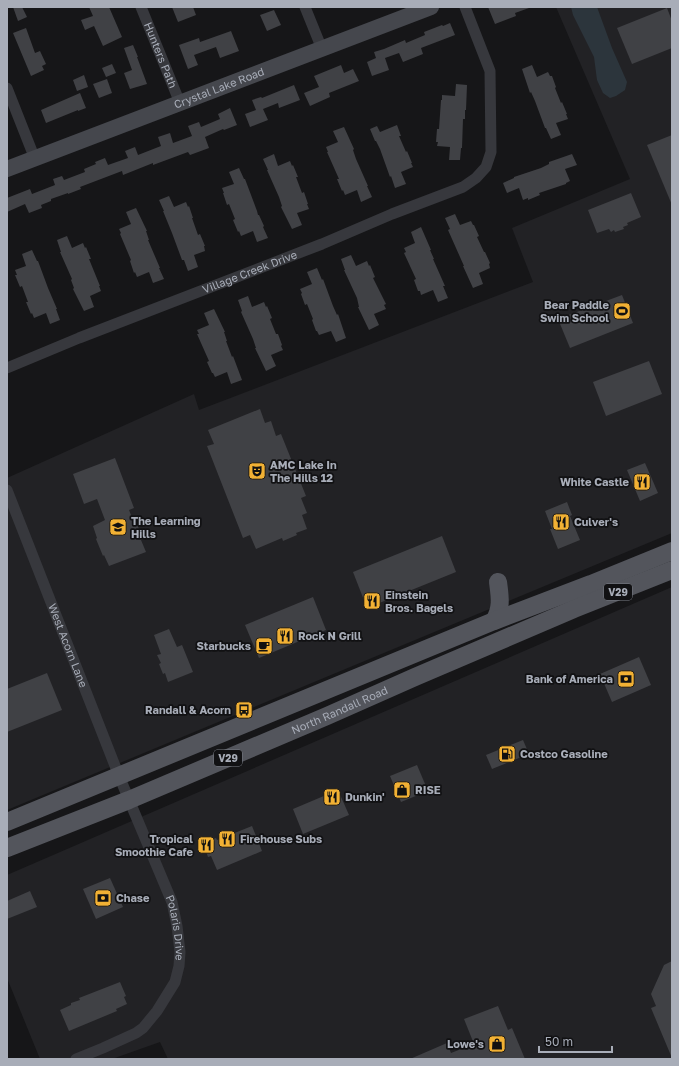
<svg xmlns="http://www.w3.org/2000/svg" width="679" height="1066" font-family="'Golos Text',sans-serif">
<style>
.built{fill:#222225}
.water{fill:#2c353c}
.building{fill:#404145}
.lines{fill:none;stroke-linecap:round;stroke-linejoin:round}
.street{stroke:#37383d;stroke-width:11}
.secondary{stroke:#45474d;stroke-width:16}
.primary{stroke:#53555c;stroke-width:18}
.labels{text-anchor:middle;stroke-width:3.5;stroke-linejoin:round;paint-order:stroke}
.shield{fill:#111113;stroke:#7b7e86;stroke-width:1}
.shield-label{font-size:10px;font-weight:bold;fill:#a8adb8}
.street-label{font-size:11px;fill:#a8adb8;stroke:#111113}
.poi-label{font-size:11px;font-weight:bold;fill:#a8adb8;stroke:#111113;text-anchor:start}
</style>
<rect width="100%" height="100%" fill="#161618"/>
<g class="built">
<path d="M556,7H672V533L7,810V478L194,394L199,410L533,282L512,228L630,179Z"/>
<path d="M672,587V1059H168L160,1042L112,1059H40L7,978V875Z"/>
</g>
<path class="water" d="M571,7H597L612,48L627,82L625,90L616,96L610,98L603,93L597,80L594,57L573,15Z"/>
<g class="building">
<path d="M13,7H22L27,17L18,21Z"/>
<path d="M89,7H109L122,37L103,46L94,26L85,30L81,20L93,16Z"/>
<path d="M172,7H193L196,15L178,22Z"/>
<path d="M488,7H529V8L515,13L516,16L495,24Z"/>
<path d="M667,8L672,21V48L632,64L617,28Z"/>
<path d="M274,10L281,25L267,31L260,15Z"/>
<path d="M450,23L455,35L421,48L423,54L403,62L399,53L385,58L389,70L372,76L367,62L376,58L374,52L384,49L405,40L406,43L425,35L424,32L442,25L443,26Z"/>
<path d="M26,28L35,53L40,51L46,64L42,66L44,70L31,76L13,33Z"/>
<path d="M231,31L239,51L220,58L216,47L194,55L198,65L188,69L179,45L199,38L200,42Z"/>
<path d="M133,45L138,57H137L147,84L130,89L124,73L132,70L124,48Z"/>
<path d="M112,64L116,73L106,77L102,68Z"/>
<path d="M341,65L344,73L353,69L359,81L329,93L330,97L310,106L304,93L319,87L314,76Z"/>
<path d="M532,65L537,77L548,72L550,76H552L556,87L555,88L561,103L562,102L567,114H566L568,119L556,123L561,135L551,139L546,128H545L535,101L531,92L530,93L522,69Z"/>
<path d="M84,75L88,87L77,91L73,80Z"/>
<path d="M107,79L112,93L99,98L93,84Z"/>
<path d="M456,84L467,85L466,110H465V119H463L462,148H461L460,160H449L450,147L437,146L438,142H436L437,129H439L441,100H442V95L455,96Z"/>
<path d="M294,85L300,100L279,108L278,103L263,109L268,120L250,127L245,114L256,110L252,100L261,97L262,98Z"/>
<path d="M80,93L86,108L78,111V110L46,123L41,110Z"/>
<path d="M230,108L237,125L224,130L223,129L205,137L209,148L190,155L188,152L153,165V163L123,175L122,171L80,187L81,189L68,194V193L51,199V201L41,205L42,208L29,213L25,204L7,212V198L30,189L32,194L55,185L53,179L62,176L64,180L85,172L84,169L96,164L95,162L105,158L108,165L128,158L125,151L135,147L138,155L161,146L158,137L170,133L173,143L192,136L188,126L199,122L201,127L220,119L218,114Z"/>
<path d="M397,125L401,136H399L406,152L407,151L412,163H411L413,167L401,172L406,184L395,188L391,176L390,177L380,149L376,141H375L370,129L377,126L380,132Z"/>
<path d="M344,127L354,149L353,150L356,159L368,186H367L372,197L361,202L357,190L345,195L343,190L342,191L337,179H339L327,152H328L326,147L338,142L333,131Z"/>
<path d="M672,135V205L647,145Z"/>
<path d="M274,154L278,166L290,161L292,166L293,165L298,177H296L302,193L304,192L308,204H307L309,209L297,213L302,225L292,229L281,207L282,206L279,197L267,170H268L263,159Z"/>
<path d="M572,154L577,165L565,169L570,181L566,183V184L539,193L540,195L528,200V198L523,200L519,188L507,193L503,183L514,178V177L541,168L549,164V162Z"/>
<path d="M239,168L244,179H245L257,211L258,215H259L264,226L263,227L268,238L257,242L253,231L241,236L239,231L238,232L233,220L235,219L229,204L227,205L223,193H224L222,188L234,184L229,172Z"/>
<path d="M631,193L641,217L627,223L628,225L623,227L624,229L615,232L614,230L611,232L609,229L597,233L588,210Z"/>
<path d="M169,196L174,207L186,202L188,207L189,206L193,218H192L198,235L200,234L205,246H204L205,251L194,255L198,267L188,271L184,260H182L172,233L163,211H164L159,200Z"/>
<path d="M136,208L147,231H146L149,240H148L160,268H159L164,279L153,283L149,272L137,277L135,272L134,273L130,261L131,260L120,234L121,233L119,229L131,224L126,212Z"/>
<path d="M455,214L460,225L471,221L473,225H474L479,236L477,237L484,252H485L490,263L489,264L490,268L479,273L483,284L473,288L463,266H464L448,230L450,229L445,218Z"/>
<path d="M421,227L431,250H430L434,259H433L445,286H443L448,298L438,302L433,290L421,295L420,291H418L414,280L416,279L404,253L406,252L404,248L415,243L411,232Z"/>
<path d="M67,236L72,248L83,243L85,248L86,247L91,259H89L100,286H99L101,291L90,296L94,307L84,311L73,289L74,288L71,280L72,279L60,252H61L57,240Z"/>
<path d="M32,250L37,261H38L48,288L57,309H56L60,320L50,324L46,313L34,318L32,313L31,314L26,302H28L22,286L20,287L15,275H17L15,270L26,266L22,254Z"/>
<path d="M351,255L356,266L367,261L369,266L370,265L375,277L373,278L386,304L384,305L386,309L374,314L379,325L369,330L358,307H359L357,298L344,270H345L341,259Z"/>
<path d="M317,268L322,280L323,279L333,306L337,315L338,314L346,338L336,342L331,331L319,335L317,331H316L312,320L313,319L307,304L305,305L301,294L302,293L300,289L312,284L307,272Z"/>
<path d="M622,295L633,323L570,348L558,319Z"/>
<path d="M248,296L252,307L264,302L266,307L267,306L272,318L270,319L276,334H278L282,345L281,346L283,350L271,355L276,366L266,371L255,348H256L253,339L241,312L242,311L238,300Z"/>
<path d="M214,309L225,332H224L227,341H226L232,357L233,356L242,380L231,384L227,372L215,377L213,373H212L207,362L209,361L197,334H199L197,330L209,325L204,313Z"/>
<path d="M649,361L662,394L606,416L593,382Z"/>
<path d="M260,409L265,423L271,421L276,436L281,434L306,496L301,498L307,513L302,515L307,529L296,533L297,535L283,541L282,538L256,549L250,535L243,538L207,446L214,444L208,430Z"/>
<path d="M115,458L134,508L129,510L135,525L137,524L143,539L141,540L146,552L109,566L104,555L103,556L96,539L97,538L93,526L105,520L97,499L84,504L73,474Z"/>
<path d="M645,463L658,493L640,501L627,470Z"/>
<path d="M567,502L572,515L570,516L580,540L558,549L550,529H552L545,511Z"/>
<path d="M442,536L456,572L367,608L353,572Z"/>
<path d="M313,597L326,630L259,658L245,625Z"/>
<path d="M169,629L177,647L182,645L193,672L168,682L165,673L163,674L159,664L161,663L157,655L161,654L154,635Z"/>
<path d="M639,657L651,685L612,702L600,674Z"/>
<path d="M47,673L62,710L7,732V689Z"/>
<path d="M523,740L529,754L492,769L486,755Z"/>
<path d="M417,765L428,791L401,802L390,776Z"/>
<path d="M338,790L349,815L303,834L293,809Z"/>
<path d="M252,826L262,851L217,870L211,856L208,857L203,843L216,838L217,840Z"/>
<path d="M110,878L123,907L96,919L83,889Z"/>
<path d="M30,891L37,907L7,919V901Z"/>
<path d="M672,961V1058L651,1008L656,1006L651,994L664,965Z"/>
<path d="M120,982L126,996L124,997L127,1004L116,1009L117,1011L69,1031L60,1010L71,1005V1003L80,1000L79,998Z"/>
<path d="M498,1006L508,1030L512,1028L525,1059H410L447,1043L451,1053L474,1044L464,1019Z"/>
</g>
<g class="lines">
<g class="street">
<path id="s1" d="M141,7L180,103"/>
<path d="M305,7L322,49"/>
<path d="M7,88L35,159"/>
<path id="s2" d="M7,368L79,338L322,244L392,214L463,187L476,178L486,167L491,152L490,71L465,7"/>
<path id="s3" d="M7,490L119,776L172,902L177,926L180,952L179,966L175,982L157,1011L143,1028L136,1033L103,1048L76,1059"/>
</g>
<path class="secondary" id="s4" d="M7,169L431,7"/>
<g class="primary">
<path d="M494,621C502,608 500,597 498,582"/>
<path d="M7,822L494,621L591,584L672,551"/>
<path id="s5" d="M7,848L129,800L327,716L415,677L574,609L672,570"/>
</g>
</g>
<defs>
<symbol id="stadium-square" viewBox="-11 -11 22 22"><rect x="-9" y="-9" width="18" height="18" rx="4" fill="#f2b134" stroke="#111113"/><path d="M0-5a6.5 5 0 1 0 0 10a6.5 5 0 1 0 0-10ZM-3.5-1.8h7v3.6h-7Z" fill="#111"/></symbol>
<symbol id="theatre-square" viewBox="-11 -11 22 22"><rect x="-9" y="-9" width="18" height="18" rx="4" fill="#f2b134" stroke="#111113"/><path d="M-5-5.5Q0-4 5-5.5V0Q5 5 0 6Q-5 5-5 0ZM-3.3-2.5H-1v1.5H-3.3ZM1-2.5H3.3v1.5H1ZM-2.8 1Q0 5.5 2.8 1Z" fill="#111"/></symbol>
<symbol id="restaurant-square" viewBox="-11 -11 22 22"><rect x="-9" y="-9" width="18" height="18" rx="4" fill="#f2b134" stroke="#111113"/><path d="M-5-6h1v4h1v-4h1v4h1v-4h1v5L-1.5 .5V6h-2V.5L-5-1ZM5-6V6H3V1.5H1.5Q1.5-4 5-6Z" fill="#111"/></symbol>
<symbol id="school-square" viewBox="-11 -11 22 22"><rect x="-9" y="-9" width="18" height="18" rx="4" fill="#f2b134" stroke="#111113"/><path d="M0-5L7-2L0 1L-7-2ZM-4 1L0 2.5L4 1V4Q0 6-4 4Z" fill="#111"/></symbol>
<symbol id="cafe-square" viewBox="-11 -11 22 22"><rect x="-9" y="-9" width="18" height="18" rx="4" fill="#f2b134" stroke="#111113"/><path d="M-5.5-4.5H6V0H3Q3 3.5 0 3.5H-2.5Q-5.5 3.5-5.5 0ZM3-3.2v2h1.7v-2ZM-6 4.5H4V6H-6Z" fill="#111"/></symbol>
<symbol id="bank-square" viewBox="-11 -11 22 22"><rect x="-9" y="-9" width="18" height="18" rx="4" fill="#f2b134" stroke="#111113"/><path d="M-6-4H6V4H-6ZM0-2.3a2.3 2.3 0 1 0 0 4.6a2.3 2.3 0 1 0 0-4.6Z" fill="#111"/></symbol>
<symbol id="bus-square" viewBox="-11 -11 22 22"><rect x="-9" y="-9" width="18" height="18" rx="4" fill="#f2b134" stroke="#111113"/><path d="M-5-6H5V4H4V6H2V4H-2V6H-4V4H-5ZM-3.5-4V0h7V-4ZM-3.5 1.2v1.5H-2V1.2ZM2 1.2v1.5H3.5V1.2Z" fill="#111"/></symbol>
<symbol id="fuel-square" viewBox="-11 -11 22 22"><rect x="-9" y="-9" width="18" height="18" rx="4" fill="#f2b134" stroke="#111113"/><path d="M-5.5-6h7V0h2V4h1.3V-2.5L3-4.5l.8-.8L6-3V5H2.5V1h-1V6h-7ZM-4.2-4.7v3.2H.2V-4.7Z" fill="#111"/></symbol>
<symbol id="shop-square" viewBox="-11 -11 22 22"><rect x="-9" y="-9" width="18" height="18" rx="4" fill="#f2b134" stroke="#111113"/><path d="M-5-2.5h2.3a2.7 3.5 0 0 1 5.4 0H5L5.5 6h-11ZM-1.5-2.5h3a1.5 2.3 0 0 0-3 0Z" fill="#111"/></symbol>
</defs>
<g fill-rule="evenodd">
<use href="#stadium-square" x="612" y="301" width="20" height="20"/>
<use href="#theatre-square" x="247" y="461" width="20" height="20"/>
<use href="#restaurant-square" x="632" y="472" width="20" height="20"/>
<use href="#restaurant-square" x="551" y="512" width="20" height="20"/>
<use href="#school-square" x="108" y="517" width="20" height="20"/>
<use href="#restaurant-square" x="362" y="591" width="20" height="20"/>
<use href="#restaurant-square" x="275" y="626" width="20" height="20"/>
<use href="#cafe-square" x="254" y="636" width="20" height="20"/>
<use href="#bank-square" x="616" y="669" width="20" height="20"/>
<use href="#bus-square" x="234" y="700" width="20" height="20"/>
<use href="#fuel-square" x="497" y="744" width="20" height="20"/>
<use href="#shop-square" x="392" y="780" width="20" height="20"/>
<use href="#restaurant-square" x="322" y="787" width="20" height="20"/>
<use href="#restaurant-square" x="217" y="829" width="20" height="20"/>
<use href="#restaurant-square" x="196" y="835" width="20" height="20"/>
<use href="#bank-square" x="93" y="888" width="20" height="20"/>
<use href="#shop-square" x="487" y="1034" width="20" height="20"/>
</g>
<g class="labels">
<g class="shield">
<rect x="604" y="584" width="28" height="16" rx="3"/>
<rect x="214" y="750" width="28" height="16" rx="3"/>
</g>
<g class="shield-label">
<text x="618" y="596">V29</text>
<text x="228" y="762">V29</text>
</g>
<g class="street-label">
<text dy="4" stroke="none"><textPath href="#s1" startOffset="52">Hunters Path</textPath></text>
<text dy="4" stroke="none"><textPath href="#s4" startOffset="227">Crystal Lake Road</textPath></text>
<text dy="4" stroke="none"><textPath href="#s2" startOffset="261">Village Creek Drive</textPath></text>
<text dy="4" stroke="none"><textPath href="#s3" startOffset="167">West Acorn Lane</textPath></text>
<text dy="4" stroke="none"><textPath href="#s5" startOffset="360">North Randall Road</textPath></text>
<text dy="4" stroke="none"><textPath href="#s3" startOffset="470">Polaris Drive</textPath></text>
</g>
<g class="poi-label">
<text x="609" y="309" text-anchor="end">Bear Paddle<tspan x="609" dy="13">Swim School</tspan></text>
<text x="270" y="469">AMC Lake In<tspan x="270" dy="13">The Hills 12</tspan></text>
<text x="629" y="486" text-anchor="end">White Castle</text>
<text x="131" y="525">The Learning<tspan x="131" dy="13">Hills</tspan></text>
<text x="574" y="526">Culver's</text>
<text x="385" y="599">Einstein<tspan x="385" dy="13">Bros. Bagels</tspan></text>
<text x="298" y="640">Rock N Grill</text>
<text x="251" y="650" text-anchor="end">Starbucks</text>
<text x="613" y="683" text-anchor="end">Bank of America</text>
<text x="231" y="714" text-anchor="end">Randall &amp; Acorn</text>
<text x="520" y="758">Costco Gasoline</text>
<text x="415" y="794">RISE</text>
<text x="345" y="801">Dunkin'</text>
<text x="193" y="843" text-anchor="end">Tropical<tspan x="193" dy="13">Smoothie Cafe</tspan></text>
<text x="240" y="843">Firehouse Subs</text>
<text x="116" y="902">Chase</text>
<text x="484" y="1048" text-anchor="end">Lowe's</text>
</g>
</g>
<rect width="679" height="1066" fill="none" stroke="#a8adb8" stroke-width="16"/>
<path d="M539 1046v6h73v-6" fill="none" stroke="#a8adb8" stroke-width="2"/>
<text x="545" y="1046" font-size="12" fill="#a8adb8" stroke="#111113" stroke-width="3" paint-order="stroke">50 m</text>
</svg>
